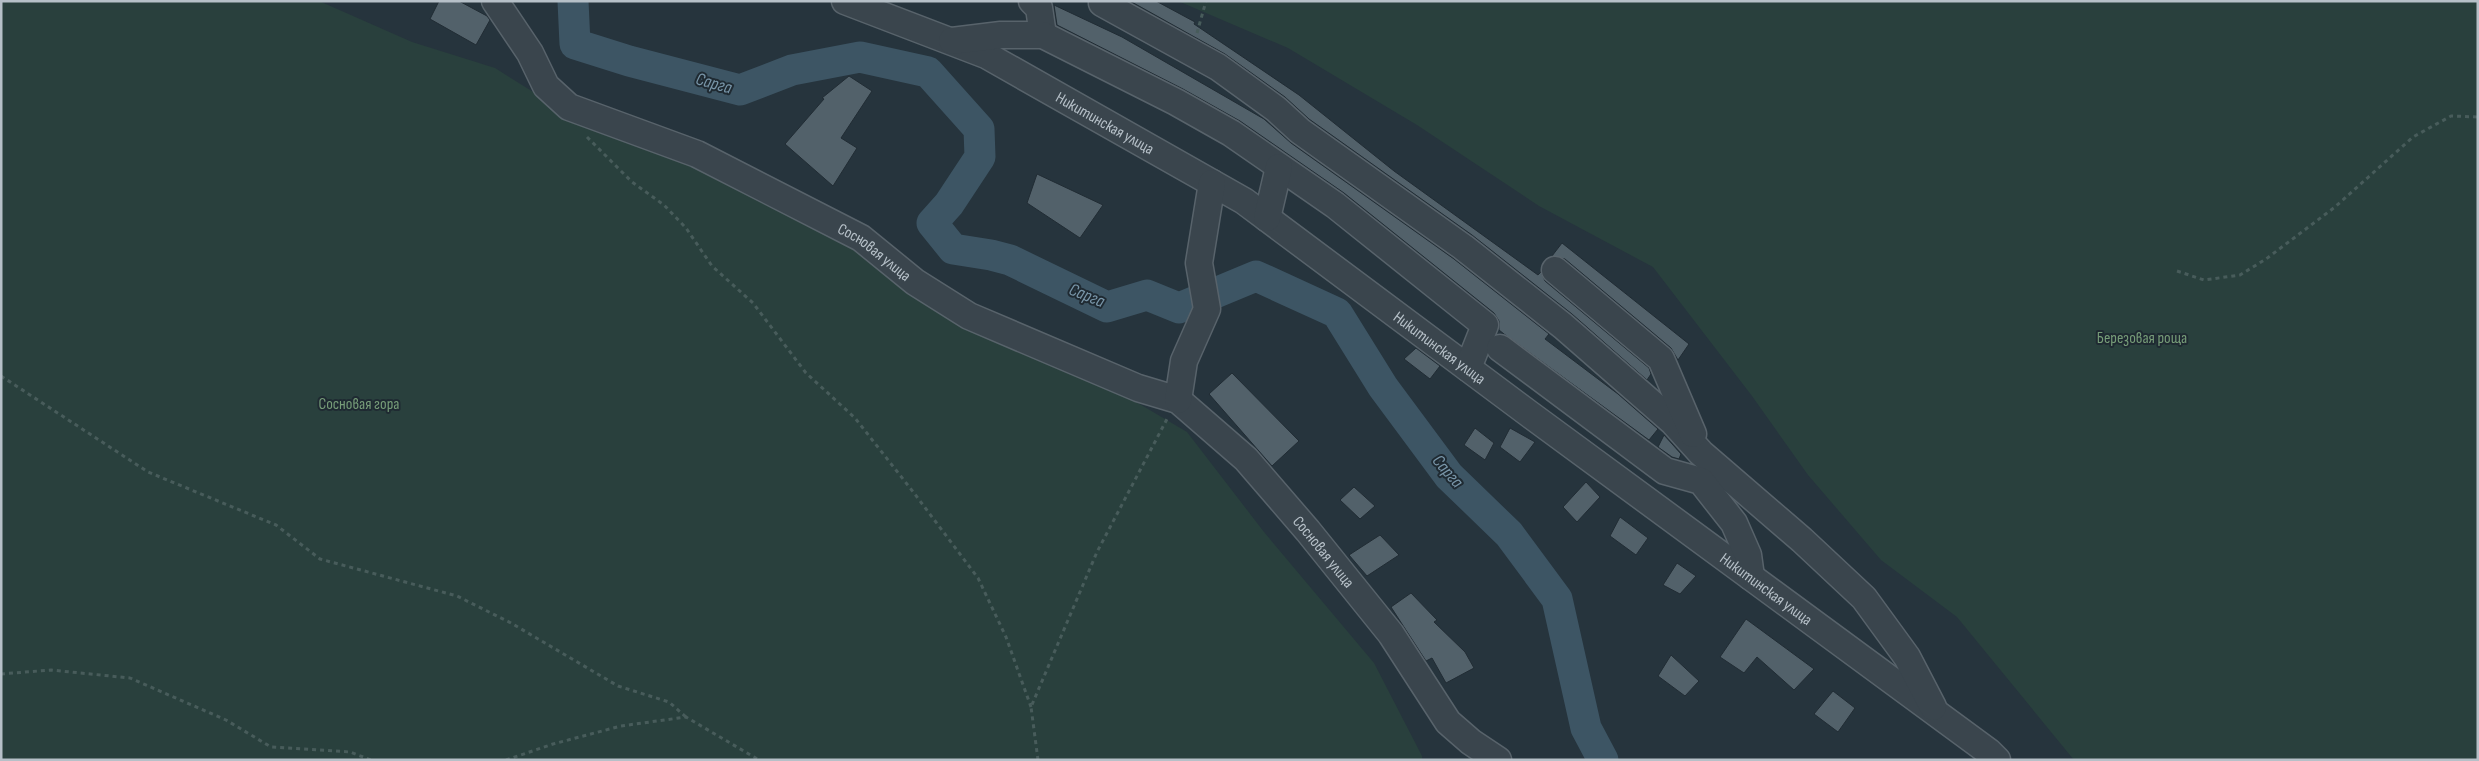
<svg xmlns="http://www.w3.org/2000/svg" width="2479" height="761" font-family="'Sofia Sans Condensed',sans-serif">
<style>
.green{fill:#29403d}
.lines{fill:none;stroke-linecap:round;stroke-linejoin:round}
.river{stroke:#3d5564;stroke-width:31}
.building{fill:#52616a;stroke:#212c34}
.minor-casing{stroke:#58636b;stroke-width:29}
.path{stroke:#485c5b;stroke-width:3;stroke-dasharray:4 4;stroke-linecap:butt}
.minor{stroke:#3a454d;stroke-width:26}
.labels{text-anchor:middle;stroke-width:4;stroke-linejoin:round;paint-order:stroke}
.street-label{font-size:16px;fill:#b6c0c8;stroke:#1f2a32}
.park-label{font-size:16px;fill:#769c78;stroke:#1f2a32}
.water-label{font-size:18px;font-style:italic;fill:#7996a9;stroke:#1f2a32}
</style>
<rect width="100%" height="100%" fill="#26343d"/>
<g class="green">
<path d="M1,1H319L412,42L495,68L599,133L706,168L1092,376L1187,432L1264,532L1374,663L1422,756V760H1Z"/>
<path d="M1178,1H2478V760H2074L1957,617L1881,560L1808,475L1752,396L1653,267L1539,206L1417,125L1288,48Z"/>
</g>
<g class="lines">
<path class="river" d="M573,1L575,44L629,61L740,90L792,70L860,57L928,72L979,129L980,157L949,204L932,223L953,249L991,255L1010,260L1107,307L1147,295L1179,308L1256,276L1337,313L1383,387L1449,476L1509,534L1557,599L1586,728L1603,760"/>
</g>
<g class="building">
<path d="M439,1H459L487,16L490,20L476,45L430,19Z"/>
<path d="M1130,1H1156L1195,22L1194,24L1299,95L1394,171L1538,275L1541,272L1545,281L1649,368L1651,374L1647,380L1572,314L1472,235L1309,119L1285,97L1225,54Z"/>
<path d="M1054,5L1122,37L1264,119L1291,143L1454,259L1549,334L1545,339L1618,394L1658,429L1649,440L1504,334L1499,330V321L1494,313L1344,193L1240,121L1183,89L1057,25Z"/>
<path d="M849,76L872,91L841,138L857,148L833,186L785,144L824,99L822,98Z"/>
<path d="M1037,174L1103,205L1080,238L1027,203Z"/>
<path d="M1562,243L1689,344L1678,360L1671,348L1565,259L1552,256Z"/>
<path d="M1416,348L1440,366L1430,379L1404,359Z"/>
<path d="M1232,373L1299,441L1272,466L1209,394Z"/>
<path d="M1475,428L1494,443L1485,460L1464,445Z"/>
<path d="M1510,428L1535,442L1520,462L1500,447Z"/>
<path d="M1664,435L1681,454L1679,459L1672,457L1658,447Z"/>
<path d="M1586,482L1600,497L1577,522L1563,507Z"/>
<path d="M1354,487L1375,506L1360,519L1340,500Z"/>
<path d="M1620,517L1648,538L1636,555L1610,536Z"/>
<path d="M1380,535L1399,555L1367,576L1349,555Z"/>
<path d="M1677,563L1696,576L1680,594L1663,585Z"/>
<path d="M1411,593L1437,620L1434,622L1465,652L1474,668L1446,683L1432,658L1426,661L1391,607Z"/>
<path d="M1746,619L1814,669L1794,690L1757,657L1744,673L1720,657Z"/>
<path d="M1671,655L1699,681L1685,696L1658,676Z"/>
<path d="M1833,691L1855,708L1838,732L1814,714Z"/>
</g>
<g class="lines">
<defs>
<g id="minor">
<path id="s1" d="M495,1L530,53L546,86L569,107L697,154L861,238L915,282L969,316L1138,388L1178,400L1246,459L1308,531L1391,634L1448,722L1471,742L1498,760"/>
<path id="s2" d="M845,1L986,55L1244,201L1528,413L1989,752L1997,760"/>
<path d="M1032,1L1039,8L1043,35"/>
<path d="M1102,3L1218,67L1276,109L1300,131L1463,247L1563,326L1673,422L1701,453L1802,540L1864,598L1907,657L1933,707"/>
<path d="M952,41L1001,35H1043L1176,102L1231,133L1335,205L1485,325L1468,368"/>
<path d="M1267,218L1279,167"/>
<path d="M1555,270L1661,359L1693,434"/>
<path d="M1500,348L1665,471L1701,481L1734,523L1748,555L1751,577"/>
<path d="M1178,400L1184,361L1207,309L1199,263L1212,183"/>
</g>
</defs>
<use href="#minor" class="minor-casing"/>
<g class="path">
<path d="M1197,33L1206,1"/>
<path d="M587,137L632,182L664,205L686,228L712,266L753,303L806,373L855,418L914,493L978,578L1006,637L1031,707"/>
<path d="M2177,271L2204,280L2240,275L2266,259L2335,207L2413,137L2451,116L2478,117"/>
<path d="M1,376L148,472L276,525L320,559L457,596L511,623L618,686L669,702L686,717"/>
<path d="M1,674L51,670L130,678L226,720L271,747L350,752L371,760"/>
<path d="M506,760L553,744L621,726L686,717L759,760"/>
<path d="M1038,760L1031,707L1097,552L1167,419"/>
</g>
<use href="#minor" class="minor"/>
</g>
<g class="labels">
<g class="street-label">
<text dy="6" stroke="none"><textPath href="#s2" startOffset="288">Никитинская улица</textPath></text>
<text dy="6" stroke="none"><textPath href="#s1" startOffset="470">Сосновая улица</textPath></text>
<text dy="6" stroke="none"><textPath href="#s2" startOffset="692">Никитинская улица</textPath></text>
<text dy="6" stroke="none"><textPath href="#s1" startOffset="1021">Сосновая улица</textPath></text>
<text dy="6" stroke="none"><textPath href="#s2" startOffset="1098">Никитинская улица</textPath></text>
</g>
<g class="park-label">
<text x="2142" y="343">Березовая роща</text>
<text x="359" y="409">Сосновая гора</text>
</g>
<g class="water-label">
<text transform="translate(714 83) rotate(16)" y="6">Сарга</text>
<text transform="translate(1087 295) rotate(22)" y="6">Сарга</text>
<text transform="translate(1448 471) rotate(49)" y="6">Сарга</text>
</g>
</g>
<rect width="2479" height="761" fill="none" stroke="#b6c0c8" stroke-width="5"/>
</svg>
